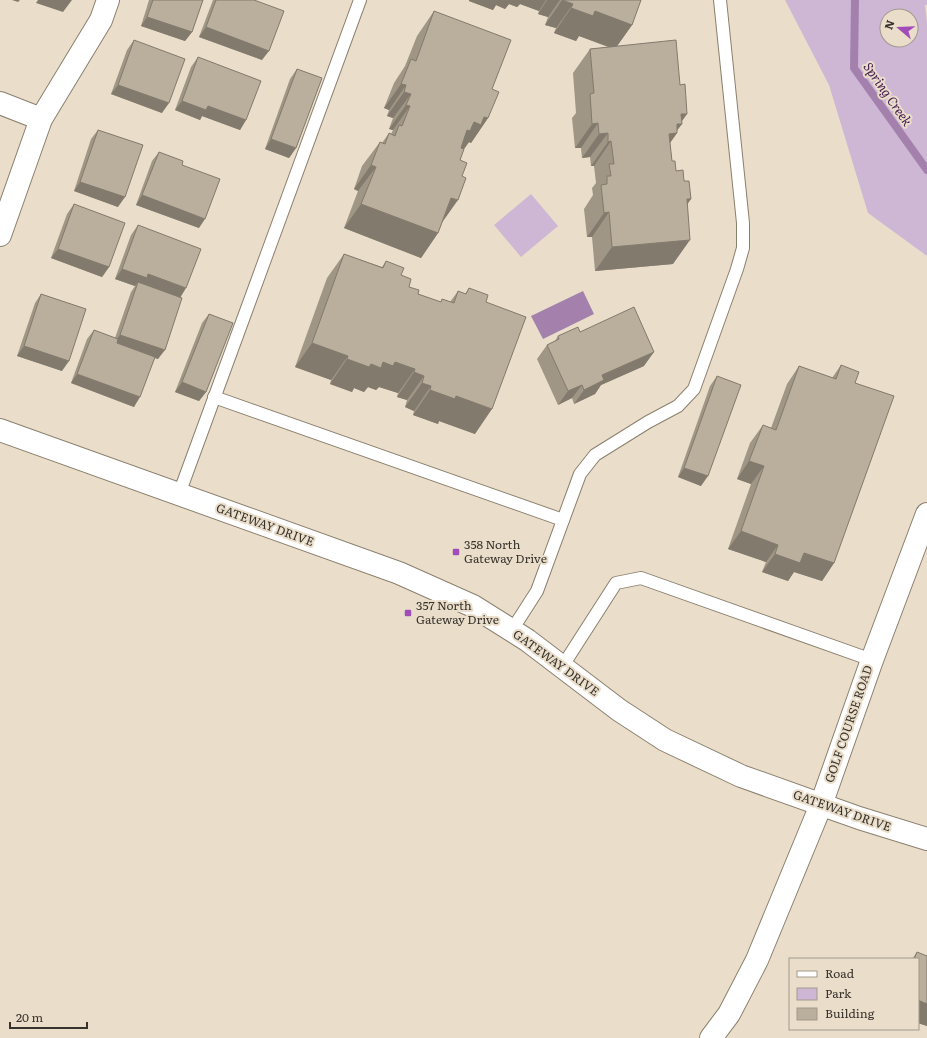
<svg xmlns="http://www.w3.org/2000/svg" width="927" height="1038" font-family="Literata,serif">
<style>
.green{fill:#ceb7d5;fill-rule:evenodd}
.water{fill:#a381ac}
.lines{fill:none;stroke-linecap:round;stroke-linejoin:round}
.stream{stroke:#a381ac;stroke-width:8}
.lane-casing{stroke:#8b806f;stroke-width:14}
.street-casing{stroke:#8b806f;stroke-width:24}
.secondary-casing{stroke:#8b806f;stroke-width:24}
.lane{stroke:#fff;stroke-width:12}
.street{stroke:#fff;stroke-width:22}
.secondary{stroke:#fff;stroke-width:22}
.wall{fill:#a09686}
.shaded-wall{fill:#827a6d}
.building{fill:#baae9c;stroke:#827a6d}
.poi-dot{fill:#a24cb9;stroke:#eadecb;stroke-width:1.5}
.labels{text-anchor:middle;stroke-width:4;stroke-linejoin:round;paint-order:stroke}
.street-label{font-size:12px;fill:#37322b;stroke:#eadecb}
.poi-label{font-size:12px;fill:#37322b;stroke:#eadecb;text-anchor:start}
.water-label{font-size:13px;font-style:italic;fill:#461b51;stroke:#eadecb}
</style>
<rect width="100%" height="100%" fill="#eadecb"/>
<g class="green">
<path d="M785,0H927V5H925L927,23V256L868,213L829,85ZM887,16H911V40H887Z"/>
<path d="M531,194L558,226L521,257L494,225Z"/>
</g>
<path class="water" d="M583,291L594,314L543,339L531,316Z"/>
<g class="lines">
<path class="stream" d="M855,0L854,68L927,170"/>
<defs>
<g id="lane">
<path d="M214,397L563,520"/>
<path d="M179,494L360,0"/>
<path d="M512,630L537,591L580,474L595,455L648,422L678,406L694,389L737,269L743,248V223L720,0"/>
<path d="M562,667L616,583L641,578L872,660"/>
</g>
<g id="street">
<path d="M0,103L41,119"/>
<path d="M0,235L41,119L101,20L108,0"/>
<path d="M821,805L872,660L927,514"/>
</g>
<g id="secondary">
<path d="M0,430L399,573L473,606L527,640L619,710L665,740L741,776L859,818L927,839"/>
<path d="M711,1038L729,1014L757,960L821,805"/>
</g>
</defs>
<use href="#lane" class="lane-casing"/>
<use href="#street" class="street-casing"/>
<use href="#secondary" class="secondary-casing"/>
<use href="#lane" class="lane"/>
<use href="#street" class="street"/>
<use href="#secondary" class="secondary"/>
</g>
<g class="wall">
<path d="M149,0H203L192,32L185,41L141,26Z"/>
<path d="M213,0H254L262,60L199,37Z"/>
<path d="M469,0H641L632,25L617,46L682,122V124L677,130V133L670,143L672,161L676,171L687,204L673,264L595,271L592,237H587L584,209L593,195L592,188L596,183L594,166H591L590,157L582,158L581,148H575L572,118L576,113L573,73L590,49L608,47L579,36L576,41L554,33L556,28L545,25L548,17L538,14L539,11L520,4L517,7L509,4L505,9L496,5L493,10L469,1Z"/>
<path d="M434,11L492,89L488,118L471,143L469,142L464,149L460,160L442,223L438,233L421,258L344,228L358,191L354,189L362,166L380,142L382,143L389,133L391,134L393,130L389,129L393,118L387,116L389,110L384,108L394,83L405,66L417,36Z"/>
<path d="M134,40L162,113L111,94L127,50Z"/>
<path d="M198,57L246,120L240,130L202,116L200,120L175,110L191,67Z"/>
<path d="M297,69L296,148L289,158L265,149L290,79Z"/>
<path d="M98,130L118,207L74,191L91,139Z"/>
<path d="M159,152L182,165L199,228L136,205L152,161Z"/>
<path d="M74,204L109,267L102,277L51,258L67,214Z"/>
<path d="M138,225L180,297L158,359L155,358L134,407L71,383L87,339L94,330L115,338L131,292L135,286L115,279L131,235Z"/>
<path d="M344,254L382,267L386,261L401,275L409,287L418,294L441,302L442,299L450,302L458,291L465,294L469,288L486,302L475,434L439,421L438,424L413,415L414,411L405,407L407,400L397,397L398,393L379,387L376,390L368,387L364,392L354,388L352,392L330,384L331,380L295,367L327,278Z"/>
<path d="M41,294L62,371L17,356L35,303Z"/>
<path d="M209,314L206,392L199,401L175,392L202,323Z"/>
<path d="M580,332L644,366L601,385L595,394L574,404L572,398L558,405L537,359L547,345L555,341L558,336Z"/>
<path d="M841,365L855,383L834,563L822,581L794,572L788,581L762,572L766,562L728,549L751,484L737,479L750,443L763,425L771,428L787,384L799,366L832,378Z"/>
<path d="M717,376L701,486L678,477L710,386Z"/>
<path d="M917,952L927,956V1026L918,1023V959H912Z"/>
</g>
<g class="shaded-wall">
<path d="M12,0H20L18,2Z"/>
<path d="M38,0H72L63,12L36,3Z"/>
<path d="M469,0H546L539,11L520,4L517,7L509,4L505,9L496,5L493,10L469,1Z"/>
<path d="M547,0H560L548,17L538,14Z"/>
<path d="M562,0L573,4L556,28L545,25Z"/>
<path d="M571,8L595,11L632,25L615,49L579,36L576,41L554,33Z"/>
<path d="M147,17L192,32L185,41L141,26Z"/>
<path d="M206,27L269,51L262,60L199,37Z"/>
<path d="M401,84L406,85L389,110L384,108Z"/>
<path d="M118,85L169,103L162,113L111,94Z"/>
<path d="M404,92L411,94L393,118L387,116Z"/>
<path d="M182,101L208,106L246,120L240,130L202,116L200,120L175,110Z"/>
<path d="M406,105L410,106L393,130L389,129Z"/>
<path d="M681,114H687L680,124H682L675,133H677L660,157L665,139Z"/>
<path d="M484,117L488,118L471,143L469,142L464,149L459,147L467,130L474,122Z"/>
<path d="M598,123L581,148H575L592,124Z"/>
<path d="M608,133L590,157L582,158L599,134Z"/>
<path d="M271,139L296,148L289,158L265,149Z"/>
<path d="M611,141L594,166H591L608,142Z"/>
<path d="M371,165L376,167L358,191L354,189Z"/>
<path d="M80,182L125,197L118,207L74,191Z"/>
<path d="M142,195L205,219L199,228L136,205Z"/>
<path d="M451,198L458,200L441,224Z"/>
<path d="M687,199H691L674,224Z"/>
<path d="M361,204L438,233L421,258L344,228Z"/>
<path d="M609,212L592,237H587L604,213Z"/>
<path d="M690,240L673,264L595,271L612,247Z"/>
<path d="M58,249L109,267L102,277L51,258Z"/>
<path d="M122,269L148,274L186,288L180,298L138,282L135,286L115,279Z"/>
<path d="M120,335L165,350L158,359L113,344Z"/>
<path d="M312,343L348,356L331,380L295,367Z"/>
<path d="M24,346L69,361L62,371L17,356Z"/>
<path d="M654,352L644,366L601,385L595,394L574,404L584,390L602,375Z"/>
<path d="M347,359L371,364L383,362H395L415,369L398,393L379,387L376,390L368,387L364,392L354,388L352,392L330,384Z"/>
<path d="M414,372L424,376L407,400L397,397Z"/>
<path d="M77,374L140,397L134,407L71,383Z"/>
<path d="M182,382L206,392L199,401L175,392Z"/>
<path d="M422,383L431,386L414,411L405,407Z"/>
<path d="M582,385L572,398L558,405L568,391Z"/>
<path d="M430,390L456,396L492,409L475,434L439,421L438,424L413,415Z"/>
<path d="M749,461L764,466L751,484L737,479Z"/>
<path d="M684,468L708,476L701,486L678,477Z"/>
<path d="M741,531L778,545L766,562L728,549Z"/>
<path d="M804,553L834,563L822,581L794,572L788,581L762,572L775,554Z"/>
<path d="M918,1000L927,1004V1026L918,1023Z"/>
</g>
<g class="building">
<path d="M153,0H203L192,32L147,17Z"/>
<path d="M216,0H254L284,11L269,51L206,27Z"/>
<path d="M562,0H641L632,25L595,11L593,16L571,8L573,4Z"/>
<path d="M434,11L511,40L492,89L499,92L488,118L484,117L481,125L474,122L470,131L467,130L461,148L464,149L460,160L467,163L462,176L466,178L458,200L451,198L438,233L361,204L376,167L371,165L380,142L385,144L389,133L395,136L399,125L402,126L410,106L406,105L411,94L404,92L406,85L401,84L411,59L416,61Z"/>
<path d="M134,40L185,59L169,103L118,85Z"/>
<path d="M676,40L680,85L685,84L687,114H681L682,124H677V133L669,134L672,161H675L676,171L683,170L684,181H689L691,199H687L690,240L612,247L609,212L604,213L601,185L607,184V176H611L609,164H614L611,141L608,142V133L599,134L598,123L592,124L590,94L594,93L590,49Z"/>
<path d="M198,57L261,81L246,120L208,106L206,110L182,101Z"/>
<path d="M297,69L322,78L296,148L271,139Z"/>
<path d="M98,130L143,145L125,197L80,182Z"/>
<path d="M159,152L183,161L182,165L220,179L205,219L142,195Z"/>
<path d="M74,204L125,223L109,267L58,249Z"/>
<path d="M138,225L201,249L186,288L148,274L147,278L122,269Z"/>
<path d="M344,254L383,268L386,261L404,268L401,275L411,279L409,287L419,290L418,294L441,302L442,299L454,303L458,291L466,294L469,288L488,295L486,302L526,317L492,409L456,396L455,399L430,390L431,386L422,383L424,376L414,372L415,369L395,362L393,366L383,362L381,368L371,364L369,367L347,359L348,356L312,343Z"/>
<path d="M138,282L182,298L165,350L120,335Z"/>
<path d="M41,294L86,309L69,361L24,346Z"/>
<path d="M634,307L654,352L602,375L604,380L584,390L582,385L568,391L547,345L559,339L558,336L578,327L580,332Z"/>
<path d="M209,314L233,323L206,392L182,382Z"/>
<path d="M94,330L118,339L117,343L155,357L140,397L77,374Z"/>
<path d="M841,365L859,372L855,383L894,396L834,563L804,553L800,563L775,554L778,545L741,531L764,466L749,461L763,425L776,430L799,366L836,379Z"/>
<path d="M717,376L741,385L708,476L684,468Z"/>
<path d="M917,952L927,956V1004L918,1000V959H914Z"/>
</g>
<g class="poi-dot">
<rect x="452" y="548" width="8" height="8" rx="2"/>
<rect x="404" y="609" width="8" height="8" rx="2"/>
</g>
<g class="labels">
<g class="street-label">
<text transform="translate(265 525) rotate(20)" y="4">GATEWAY DRIVE</text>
<text transform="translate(556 663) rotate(36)" y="4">GATEWAY DRIVE</text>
<text transform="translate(849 724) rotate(-71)" y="4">GOLF COURSE ROAD</text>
<text transform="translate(842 811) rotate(19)" y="4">GATEWAY DRIVE</text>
</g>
<g class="poi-label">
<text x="464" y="549">358 North<tspan x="464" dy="14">Gateway Drive</tspan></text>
<text x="416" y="610">357 North<tspan x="416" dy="14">Gateway Drive</tspan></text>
</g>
<g class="water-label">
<text transform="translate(888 94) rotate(55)" y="5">Spring Creek</text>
</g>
</g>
<rect x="789" y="958" width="130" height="72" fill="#eadecb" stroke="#a2998b"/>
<rect x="797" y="971" width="20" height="6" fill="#ffffff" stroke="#a2998b"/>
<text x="825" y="978" font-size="12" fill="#37322b">Road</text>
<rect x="797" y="988" width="20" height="12" fill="#ceb7d5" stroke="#a2998b"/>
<text x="825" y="998" font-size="12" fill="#37322b">Park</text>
<rect x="797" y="1008" width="20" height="12" fill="#baae9c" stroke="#a2998b"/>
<text x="825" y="1018" font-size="12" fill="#37322b">Building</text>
<g transform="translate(899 28) rotate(289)"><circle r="19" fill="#eadecb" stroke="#a2998b"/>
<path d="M0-3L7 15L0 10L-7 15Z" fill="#a24cb9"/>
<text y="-6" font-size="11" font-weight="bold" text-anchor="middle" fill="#37322b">N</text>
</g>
<path d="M10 1022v6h77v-6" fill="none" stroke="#37322b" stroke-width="2"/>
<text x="16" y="1022" font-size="12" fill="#37322b" stroke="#eadecb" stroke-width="3" paint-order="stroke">20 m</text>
</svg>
